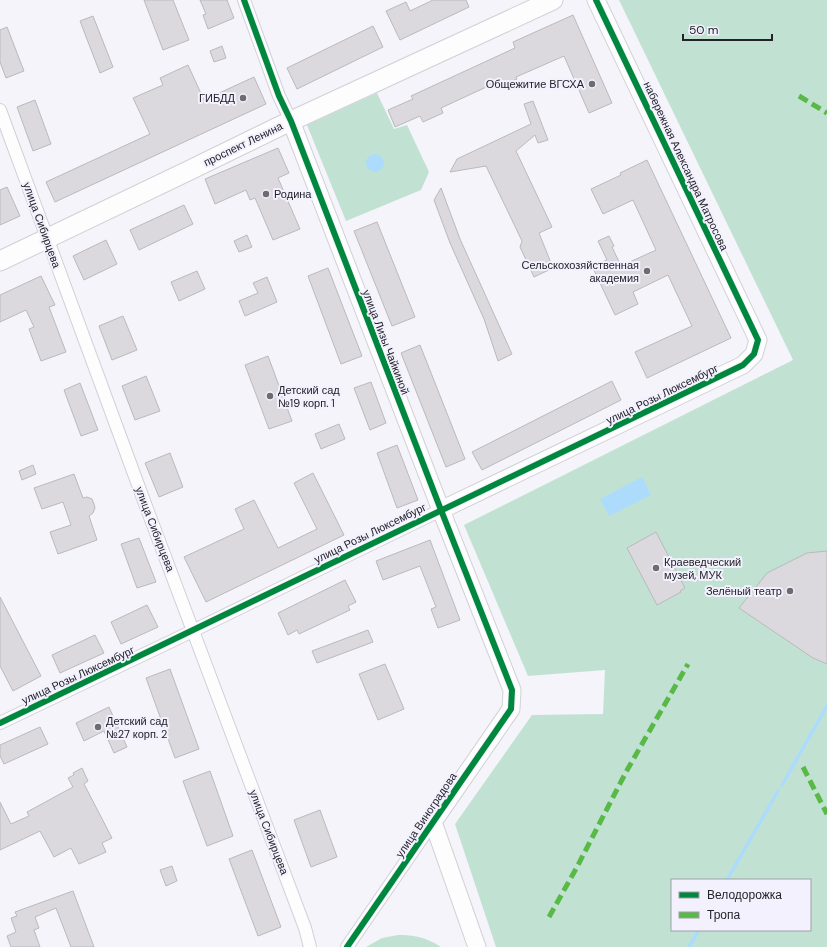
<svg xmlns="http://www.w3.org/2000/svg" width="827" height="947" font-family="'DM Sans',sans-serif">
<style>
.green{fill:#c1e2d3;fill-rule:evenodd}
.water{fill:#acdbfb}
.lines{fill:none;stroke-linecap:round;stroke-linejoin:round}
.stream{stroke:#acdbfb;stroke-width:3.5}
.building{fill:#dbd9de;stroke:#bab9bd}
.street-casing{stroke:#d1d1d6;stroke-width:14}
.secondary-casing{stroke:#d1d1d6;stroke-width:19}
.primary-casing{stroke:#d1d1d6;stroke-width:21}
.street{stroke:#fdfdfe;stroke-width:12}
.secondary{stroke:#fdfdfe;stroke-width:17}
.primary{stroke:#fdfdfe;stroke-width:19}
.quiet{stroke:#58b947;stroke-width:5;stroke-dasharray:10 5;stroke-linecap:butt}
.cycleway-casing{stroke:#f2f1fd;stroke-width:8}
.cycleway{stroke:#00873e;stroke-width:6}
.poi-dot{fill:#6d6c72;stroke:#f2f1fd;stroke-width:1.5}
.labels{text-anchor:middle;stroke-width:4;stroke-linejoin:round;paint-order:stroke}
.poi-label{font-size:11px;fill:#242329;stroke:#f2f1fd;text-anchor:end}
.street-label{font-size:11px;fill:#242329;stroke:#f2f1fd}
</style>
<rect width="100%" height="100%" fill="#f4f4fa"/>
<g class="green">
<path d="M619,0H827V947H496L455,824L532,715L603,714L605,670L528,676L464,525L793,360ZM672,880H810V930H672Z"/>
<path d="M377,93L394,129L407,125L429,172L421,190L346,221L307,125Z"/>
<path d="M398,935C415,935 425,937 441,947H366L382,938Z"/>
</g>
<g class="water">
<circle cx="375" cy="163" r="9"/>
<path d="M642,477L651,495L609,516L600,499Z"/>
</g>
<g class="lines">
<g class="stream">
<path d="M782,785L827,706"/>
<path d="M727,880L778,791"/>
<path d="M689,947L699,930"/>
</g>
</g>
<g class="building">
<path d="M144,0H173L189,40L163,50Z"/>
<path d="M200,0H227L234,18L208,29L203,15L206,14Z"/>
<path d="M433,0H466L469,7L400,40L386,11L406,2L410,11Z"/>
<path d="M573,15L612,103L589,113L564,56L516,77L517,79L497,88L495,83L441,108L443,113L423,122L420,116L395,127L388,110L413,99L411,96L515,48L513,42Z"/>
<path d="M93,16L113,67L100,73L80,21Z"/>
<path d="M373,26L383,47L297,89L287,68Z"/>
<path d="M7,27L24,71L6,78L0,62V30Z"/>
<path d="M222,46L226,58L214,62L210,51Z"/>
<path d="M188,65L204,100L254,77L266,104L55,202L46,182L150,134L133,98L163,85L160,78Z"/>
<path d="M35,100L51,144L33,151L17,107Z"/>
<path d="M533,101L548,140L538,143L535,135L516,151L552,227L539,233L553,268L534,277L520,247L522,241L486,166L450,172L457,159L531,124L524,104Z"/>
<path d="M278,148L289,173L278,178L300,229L273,240L255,198L250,200L246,190L215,204L205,179Z"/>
<path d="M647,160L731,338L647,378L635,352L692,326L668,275L633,292L638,304L615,315L592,266L607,260L598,241L609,236L614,246L612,247L621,266L656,250L633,200L603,214L591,189L621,175L620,173Z"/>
<path d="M7,187L20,216L0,225V190Z"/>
<path d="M441,188L460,239L512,354L498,361L484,319L450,243L434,200Z"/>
<path d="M184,205L193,224L139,250L130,230Z"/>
<path d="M377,222L415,317L392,326L354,231Z"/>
<path d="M247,235L252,247L239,252L234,241Z"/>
<path d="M106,240L117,264L84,280L73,256Z"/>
<path d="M328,268L362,356L341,364L308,276Z"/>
<path d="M197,271L205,289L179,301L171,282Z"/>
<path d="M41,276L55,305L49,307L66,352L41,361L29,329L34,327L26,310L0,322V295Z"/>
<path d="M267,277L277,302L245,316L239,301L258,293L253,283Z"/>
<path d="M123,316L137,350L112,360L99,326Z"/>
<path d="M420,345L465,459L446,467L401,353Z"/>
<path d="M268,356L292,421L269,429L245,365Z"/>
<path d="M146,376L160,411L135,420L122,386Z"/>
<path d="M612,381L621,400L482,470L472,452Z"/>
<path d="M371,382L386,423L370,430L354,388Z"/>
<path d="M80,383L98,430L81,436L64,390Z"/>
<path d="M339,424L345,439L321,449L315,434Z"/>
<path d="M397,445L418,500L397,508L377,453Z"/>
<path d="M170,453L183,487L159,497L145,463Z"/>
<path d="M33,465L36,474L22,480L19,471Z"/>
<path d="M313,473L344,535L206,602L184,557L244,529L235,509L254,500L278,548L317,529L294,483Z"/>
<path d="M74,474L83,498L87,497L92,499L94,504L95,508L93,513L89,516L97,540L58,554L50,532L71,525L63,502L42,509L34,488Z"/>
<path d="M656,532L685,588L680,591L681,592L657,605L627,548Z"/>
<path d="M139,538L156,582L137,588L121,544Z"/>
<path d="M430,540L460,620L438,628L431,609L436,607L420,566L383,580L376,561Z"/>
<path d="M827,551V664L813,658L739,608L767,573L807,553Z"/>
<path d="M345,580L356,602L348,606L350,610L299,634L297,630L288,635L278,613Z"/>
<path d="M0,597L41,676L13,691L0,666Z"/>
<path d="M147,605L158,627L121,644L111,622Z"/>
<path d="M368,630L373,642L317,663L312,651Z"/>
<path d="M95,635L104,653L60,673L52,655Z"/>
<path d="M385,664L404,709L378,720L359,674Z"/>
<path d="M170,669L199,749L175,758L146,678Z"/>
<path d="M109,707L127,747L114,753L104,731L84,741L76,723Z"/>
<path d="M40,727L48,744L4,764L0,756V745Z"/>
<path d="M82,768L88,781L84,784L112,838L102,843L106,852L79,864L71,848L54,857L40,831L0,850V802L11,824L29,816L27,812L73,787L68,778L74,775L73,773Z"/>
<path d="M210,771L233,836L207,846L183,781Z"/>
<path d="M320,810L337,857L311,867L294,820Z"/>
<path d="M252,850L281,927L258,936L229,859Z"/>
<path d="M172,866L177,881L166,886L160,870Z"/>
<path d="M73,891L94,947H71L56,908L35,917L39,928L34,930L40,947H11L7,936L16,932L11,918L17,916L15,912Z"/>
</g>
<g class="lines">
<defs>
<g id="street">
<path d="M244,0L279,96L291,121"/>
<path d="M0,110L144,501L305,928L310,947"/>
<path d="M0,723L176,639L441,510"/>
<path d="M347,947L433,822"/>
</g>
<g id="secondary">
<path d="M291,121L441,510L512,690L511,709L433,822L477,947"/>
<path d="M441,510L743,365L754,354L758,340L596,0"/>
</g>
<path id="primary" d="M0,261L188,171L276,128L553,0"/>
</defs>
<use href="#street" class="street-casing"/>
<use href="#secondary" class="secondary-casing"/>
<use href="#primary" class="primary-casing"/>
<use href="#street" class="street"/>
<use href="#secondary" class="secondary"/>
<use href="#primary" class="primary"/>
<g class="quiet">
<path d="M799,96L827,113"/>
<path d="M803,767L827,814"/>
<path d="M549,917L577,867L626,772L688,664"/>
</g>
<defs>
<g id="cycleway">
<path d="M244,0L279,96L291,121L441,510L512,690L511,709L347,947"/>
<path d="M0,723L743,365L754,354L758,340L596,0"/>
</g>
</defs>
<use href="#cycleway" class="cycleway-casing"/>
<use href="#cycleway" class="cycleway"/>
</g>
<g class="poi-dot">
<circle cx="592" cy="84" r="4"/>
<circle cx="243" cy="98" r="4"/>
<circle cx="266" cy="194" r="4"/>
<circle cx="647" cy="271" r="4"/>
<circle cx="270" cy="396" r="4"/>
<circle cx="656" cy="568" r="4"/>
<circle cx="790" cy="591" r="4"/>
<circle cx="98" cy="727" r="4"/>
</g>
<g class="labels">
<g class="poi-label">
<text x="584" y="88">Общежитие ВГСХА</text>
<text x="235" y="102">ГИБДД</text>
<text x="274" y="198" text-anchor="start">Родина</text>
<text x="639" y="269">Сельскохозяйственная<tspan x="639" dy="13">академия</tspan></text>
<text x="278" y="394" text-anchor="start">Детский сад<tspan x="278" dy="13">№19 корп. 1</tspan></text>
<text x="664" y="566" text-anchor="start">Краеведческий<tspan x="664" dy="13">музей, МУК</tspan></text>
<text x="782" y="595">Зелёный театр</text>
<text x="106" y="725" text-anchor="start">Детский сад<tspan x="106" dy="13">№27 корп. 2</tspan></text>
</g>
<g class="street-label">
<text transform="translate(243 144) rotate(-26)" y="4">проспект Ленина</text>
<text transform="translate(686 166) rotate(65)" y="4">набережная Александра Матросова</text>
<text transform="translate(42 225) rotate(70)" y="4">улица Сибирцева</text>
<text transform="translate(386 342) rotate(69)" y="4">улица Лизы Чайкиной</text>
<text transform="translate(662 394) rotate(-26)" y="4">улица Розы Люксембург</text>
<text transform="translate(155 529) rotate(69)" y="4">улица Сибирцева</text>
<text transform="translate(370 533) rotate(-26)" y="4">улица Розы Люксембург</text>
<text transform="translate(78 675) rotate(-25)" y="4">улица Розы Люксембург</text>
<text transform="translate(426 815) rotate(-56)" y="4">улица Виноградова</text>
<text transform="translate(269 832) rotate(69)" y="4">улица Сибирцева</text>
</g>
</g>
<rect x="671" y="879" width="140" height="52" fill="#f2f1fd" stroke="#a09fa8"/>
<rect x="679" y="892" width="20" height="6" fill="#00873e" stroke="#a09fa8"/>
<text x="707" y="899" font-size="12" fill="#242329">Велодорожка</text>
<rect x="679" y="912" width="20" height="6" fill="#58b947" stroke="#a09fa8"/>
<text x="707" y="919" font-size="12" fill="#242329">Тропа</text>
<path d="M683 34v6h89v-6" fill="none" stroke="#242329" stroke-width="2"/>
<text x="689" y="34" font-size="12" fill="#242329" stroke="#f2f1fd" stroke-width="3" paint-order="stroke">50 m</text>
</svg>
